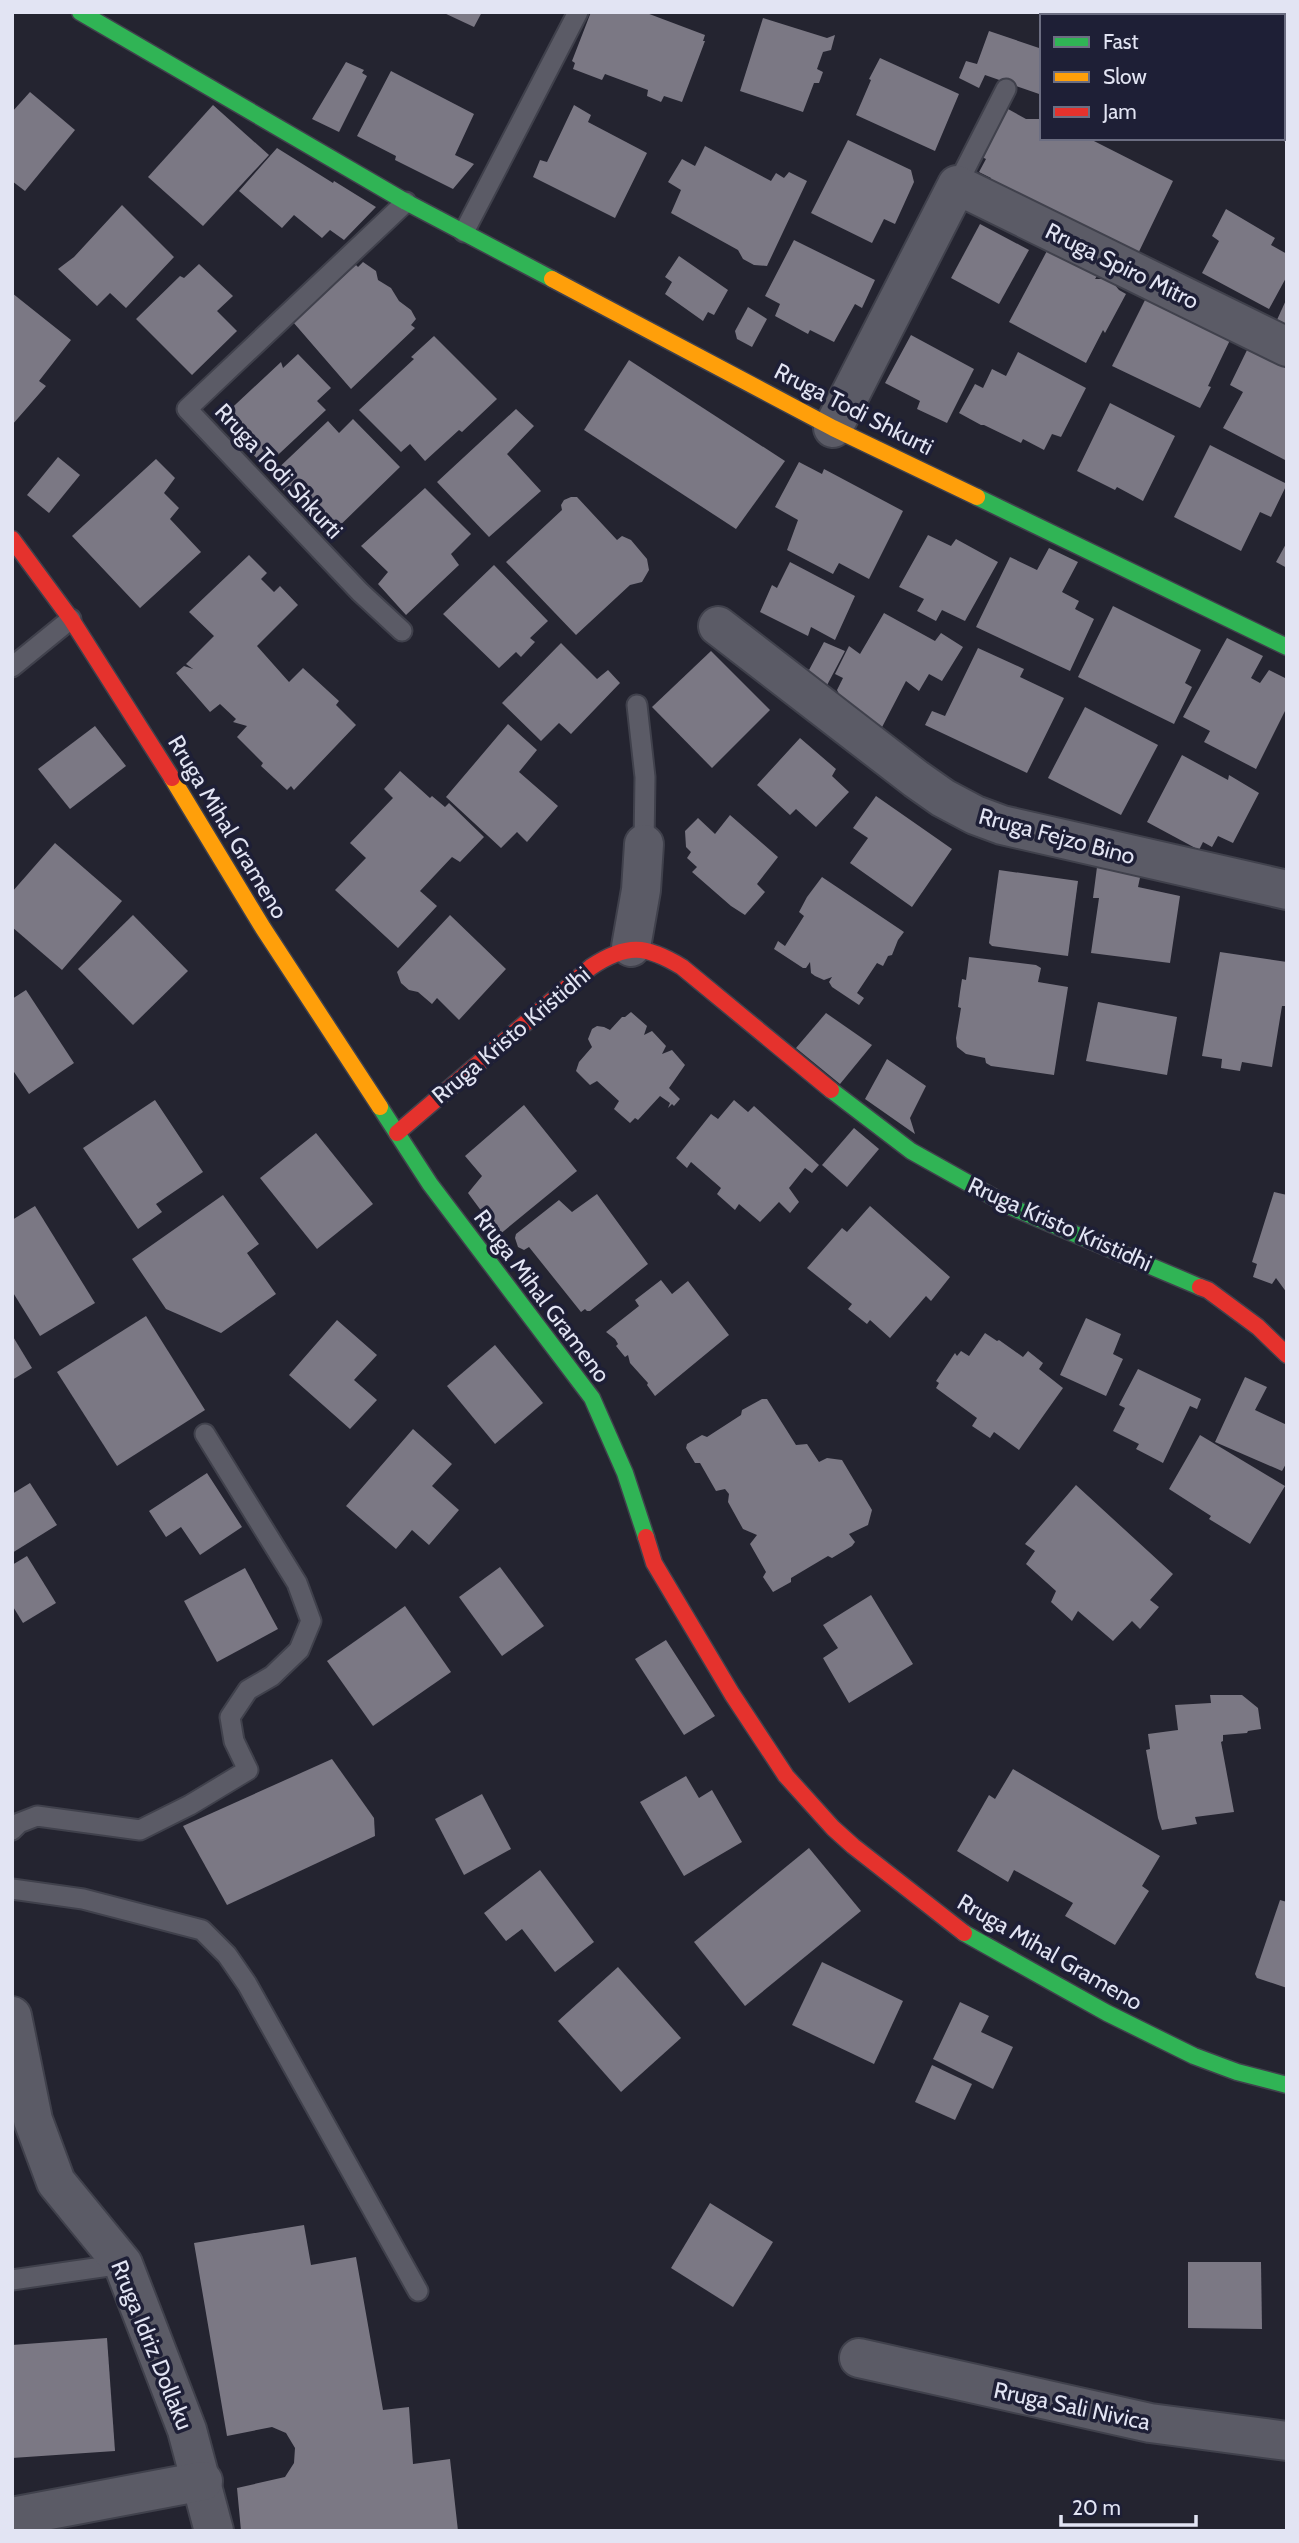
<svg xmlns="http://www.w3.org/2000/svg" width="1299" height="2543" font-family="Cabin,sans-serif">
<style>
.building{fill:#7b7884}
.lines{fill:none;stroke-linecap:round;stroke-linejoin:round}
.lane-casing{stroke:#40414c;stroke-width:23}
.street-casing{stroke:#40414c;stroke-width:42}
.fast-casing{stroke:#40414c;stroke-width:19}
.slow-casing{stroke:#40414c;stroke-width:19}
.jam-casing{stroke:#40414c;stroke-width:19}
.lane{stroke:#5b5b66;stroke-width:19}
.street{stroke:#5b5b66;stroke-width:38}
.fast{stroke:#30b455;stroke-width:16}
.slow{stroke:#ff9f0a;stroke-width:16}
.jam{stroke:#e5322d;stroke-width:16}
.labels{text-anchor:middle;stroke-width:7;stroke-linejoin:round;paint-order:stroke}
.street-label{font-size:23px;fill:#e2e4f3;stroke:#1e1f36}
</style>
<rect width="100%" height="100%" fill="#242430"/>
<g class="building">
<path d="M442,12H482L474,27Z"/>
<path d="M591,12H644L705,35L703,41H705L682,102L664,96L661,102L647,96L648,90L605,74L602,80L573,69L575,63L572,61Z"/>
<path d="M1044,12H1115L1117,16H1046Z"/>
<path d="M1165,12H1246L1251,16H1163Z"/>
<path d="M763,18L827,38L835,35L831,50L823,52L817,69L823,72L819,83H814L803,112L740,91Z"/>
<path d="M989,31L1042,49V95L985,75L979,88L959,78L966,61L977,64Z"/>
<path d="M1283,47L1287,49V143L1279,138H1283Z"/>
<path d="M880,58L959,94L935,151L856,115L871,80L869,79Z"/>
<path d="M346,62L364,70L362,73L367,76L339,132L312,119Z"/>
<path d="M391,71L474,114L455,155L474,164L453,189L395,160L396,156L357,136Z"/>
<path d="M30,92L75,130L25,191L12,181V112Z"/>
<path d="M213,105L269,155L203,226L148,177Z"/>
<path d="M574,105L591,115L588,122L647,153L615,218L533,177L540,160L547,162Z"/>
<path d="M1008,109L1026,119H1042V138H1088L1173,181L1134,262L986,188L991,178L979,172L986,159L982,157Z"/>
<path d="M848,140L911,170L914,182L895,224L884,219L872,243L811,213Z"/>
<path d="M705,146L771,181L776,173L784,178L789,172L807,181L767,266L754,265L743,259L738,250L671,213L681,190L668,182L682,159L695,166Z"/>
<path d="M277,148L333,183L334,181L376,207L344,240L330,230L322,238L294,215L282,228L239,191Z"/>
<path d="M122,205L174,257L126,308L110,293L97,306L58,269L74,257Z"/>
<path d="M1226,209L1275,238L1271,245L1287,254V276L1269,309L1202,273L1219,241L1212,236Z"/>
<path d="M980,224L1029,250L999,304L951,278Z"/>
<path d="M794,240L875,280L862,308L855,304L834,342L810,330L808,334L775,316L780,304L765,296Z"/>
<path d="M1048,249L1097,276L1095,279H1110L1119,290L1126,294L1105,333L1103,330L1086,363L1009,322Z"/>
<path d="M679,256L728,290L714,315L708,312L703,321L665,294L672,282L665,277Z"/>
<path d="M363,262L376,271L378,280L391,288L399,301L411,310L416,319L411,325L415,328L351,389L293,322L356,265L358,267Z"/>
<path d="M199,264L233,296L217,311L237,331L192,375L136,319L180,276L184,278Z"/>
<path d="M12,293L71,340L39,381L46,386L12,425Z"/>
<path d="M1147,296L1231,338L1208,386L1211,387L1200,408L1112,366Z"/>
<path d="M1287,298V327L1276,322Z"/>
<path d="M748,307L767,319L752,347L737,339L735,331Z"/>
<path d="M911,335L974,369L947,423L917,409L920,401L885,383Z"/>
<path d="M434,336L497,399L462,432L459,430L425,461L410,444L401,452L359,410L414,359L411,357Z"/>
<path d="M1248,348L1287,369V461L1223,428L1243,392L1230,385Z"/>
<path d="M1018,352L1086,388L1061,437L1052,434L1044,450L1023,439L1021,443L984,425H981L959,413L975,384L983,388L992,369L1006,376Z"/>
<path d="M298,354L331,388L317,401L326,410L265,467L220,419L281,362L283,368Z"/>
<path d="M629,360L785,461L736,529L584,430Z"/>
<path d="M1110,403L1175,436L1143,501L1117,487L1115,490L1077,471Z"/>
<path d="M516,409L534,426L507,454L541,491L489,537L437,482Z"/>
<path d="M353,419L400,467L328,537L270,476L328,421L339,433Z"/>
<path d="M1210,445L1287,484L1271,517L1260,512L1241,551L1174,517Z"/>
<path d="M58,457L80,475L49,513L27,495Z"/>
<path d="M156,459L175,478L164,493L179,508L170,519L201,552L140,608L72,536Z"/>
<path d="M799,462L822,474L824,469L903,511L869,579L839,563L833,574L787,550L798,520L775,507Z"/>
<path d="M425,488L471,534L451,554L459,565L406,615L378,584L388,572L361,546Z"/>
<path d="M571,497H577L617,540L622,536L631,540L647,559L649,570L642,582L630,585L576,635L506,562L562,510L561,505L564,500Z"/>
<path d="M928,535L951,546L956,539L998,562L965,621L942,610L936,621L917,611L924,599L899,587Z"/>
<path d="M1287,542V568L1276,562Z"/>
<path d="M1049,548L1078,562L1062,592L1079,601L1075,609L1094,619L1070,671L976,627L1010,557L1037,570Z"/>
<path d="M249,555L267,573L261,579L274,592L280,586L298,605L257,646L289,682L303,668L339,701L336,705L356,725L294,790L291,786L287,790L261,766L263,763L237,737L247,726L233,722L236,719L220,704L210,712L176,673L184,666L193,669L186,664L214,636L189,612Z"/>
<path d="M790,562L855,596L835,640L811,627L808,636L760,612L772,585L777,588Z"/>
<path d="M494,565L548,621L530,638L535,642L521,657L516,652L499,668L443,614Z"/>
<path d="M1113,606L1201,650L1185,683L1192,687L1174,724L1078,677Z"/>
<path d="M884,613L935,641L941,633L963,647L942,681L929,674L919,691L906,681L880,731L832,704L839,694L837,690L843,678L835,674L849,646L860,654Z"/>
<path d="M1227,638L1263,656L1251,678L1260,683L1269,670L1287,679V707L1256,769L1204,742L1210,731L1183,717Z"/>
<path d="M824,642L845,651L825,689L804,672L806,668L809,670Z"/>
<path d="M561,643L597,679L608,670L620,683L571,734L559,723L541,741L502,703Z"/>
<path d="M978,648L1024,669L1020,677L1064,698L1027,773L925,725L932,711L945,716Z"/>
<path d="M711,651L770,710L712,768L652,707Z"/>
<path d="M1085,707L1158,745L1121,815L1048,778Z"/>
<path d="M508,724L537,750L519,772L558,806L527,842L517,832L501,848L446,797Z"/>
<path d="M95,726L126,766L70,809L38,769Z"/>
<path d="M800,738L836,769L832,776L849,792L816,827L796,809L790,815L757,785Z"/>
<path d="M1182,755L1228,780L1229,775L1259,793L1233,843L1218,836L1212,847L1203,842L1199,850L1147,822Z"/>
<path d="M400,771L430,798L432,796L445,807L449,803L484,837L460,862L452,857L420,891L437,906L398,948L335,890L366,858L350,843L393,798L384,789Z"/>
<path d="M876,796L952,849L912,907L850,863L868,838L853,828Z"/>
<path d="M730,815L778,857L757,884L765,892L745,915L731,906L692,872L697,867L687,858L691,852L686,847L685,831L698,818L715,834Z"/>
<path d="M55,843L122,901L62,970L12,927V892Z"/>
<path d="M1097,867L1141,873L1138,887L1180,896L1170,963L1091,953L1099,898H1093Z"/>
<path d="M999,870L1078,881L1068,956L992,946L989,943Z"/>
<path d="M822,877L904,932L898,940L892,955L888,956L883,966L877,963L857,993L864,998L859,1005L832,987L829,982L832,977L824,980L815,976L811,973L810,962L806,968H803L774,949L778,941L785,946L804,916L799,912L807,897Z"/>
<path d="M133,915L188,971L133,1025L78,969Z"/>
<path d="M450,915L506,969L459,1020L437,998L432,1004L418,992L409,990L401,983L397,972Z"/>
<path d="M1220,952L1287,962V1006H1282L1272,1067L1242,1062L1240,1071L1221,1068L1222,1059L1202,1056Z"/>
<path d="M969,957L1036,965L1041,968L1038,982L1068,987L1054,1075L991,1066L986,1063L985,1058L966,1054L957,1047L956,1038L961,1008L958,1007L960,992L962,979L966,980Z"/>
<path d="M26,990L74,1063L29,1094L12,1069V999Z"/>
<path d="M1098,1002L1177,1017L1167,1075L1086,1061Z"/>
<path d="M631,1012L647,1026L644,1035L652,1031L666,1046L662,1054L672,1050L685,1065L669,1088L680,1099L674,1106L672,1104L668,1108L670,1103L660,1096L638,1120L635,1118L630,1123L614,1109L619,1101L597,1081L590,1085L576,1071L579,1062L592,1047L588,1039L592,1029L597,1026L604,1027L610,1030L622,1017H625Z"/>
<path d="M826,1013L872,1045L840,1084L796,1048Z"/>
<path d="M887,1059L926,1086L910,1118L915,1134L865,1099Z"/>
<path d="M155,1100L203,1172L156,1204L162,1212L138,1229L83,1148Z"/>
<path d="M734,1100L748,1112L754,1106L819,1165L812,1173L805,1168L789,1188L799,1202L790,1213L779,1202L760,1222L739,1204L735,1210L717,1194L721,1188L691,1162L687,1168L676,1158L711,1114L718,1119Z"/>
<path d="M524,1105L577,1171L499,1235L468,1193L482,1176L465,1156Z"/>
<path d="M854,1128L879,1149L847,1187L822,1165Z"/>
<path d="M316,1133L373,1204L317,1249L260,1178Z"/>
<path d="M1274,1192L1287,1195V1293L1276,1278L1272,1284L1253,1277L1257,1264L1252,1262Z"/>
<path d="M597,1194L648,1264L590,1311H587L585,1309L581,1312L529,1247L524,1250L518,1247L515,1238L516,1234L559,1200L572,1212Z"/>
<path d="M223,1195L259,1244L247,1253L276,1294L221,1333L166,1309L132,1259Z"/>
<path d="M35,1206L95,1303L40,1336L12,1291V1220Z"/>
<path d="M870,1206L950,1277L931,1301L926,1296L890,1338L870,1320L867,1324L848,1309L852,1304L807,1268L842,1228L847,1232Z"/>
<path d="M661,1280L672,1294L688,1281L729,1335L655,1396L647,1385L648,1383L630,1363L628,1355L625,1357L616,1346L618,1344L615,1339L606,1332L639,1306L635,1300Z"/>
<path d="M146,1316L205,1410L117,1466L57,1372Z"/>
<path d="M1086,1318L1121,1334L1113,1354L1123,1359L1106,1396L1060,1375Z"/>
<path d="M337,1320L377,1355L354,1380L377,1400L350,1429L289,1375Z"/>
<path d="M985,1333L997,1341L999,1340L1023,1357L1028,1351L1043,1363L1039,1369L1063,1388L1019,1450L994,1432L990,1438L972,1426L977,1418L936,1388L939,1383L936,1381L955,1353L957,1356L961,1351L969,1356Z"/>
<path d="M12,1335L32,1368L12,1380Z"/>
<path d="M495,1345L543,1403L495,1444L447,1386Z"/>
<path d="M1138,1369L1201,1399L1197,1409L1190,1406L1163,1463L1136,1449L1139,1444L1113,1431L1125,1408L1119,1405Z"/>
<path d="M1245,1377L1267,1387L1255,1410L1287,1425V1462L1282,1471L1215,1442Z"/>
<path d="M762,1399H767L796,1445L807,1444L819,1462L827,1458L842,1460L872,1510L868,1525L849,1534L855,1542L852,1546L832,1558L828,1556L791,1578V1582L773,1592L763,1577L766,1572L750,1544L757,1535L743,1529L728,1502L729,1494L725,1489L716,1491L700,1463H695L686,1448L687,1444L702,1435L707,1437L741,1415L742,1410Z"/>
<path d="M413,1429L452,1464L432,1486L459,1510L429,1545L412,1530L396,1549L346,1506Z"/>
<path d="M1200,1435L1285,1486L1250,1544L1209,1519L1211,1516L1169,1489Z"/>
<path d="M207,1473L242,1527L200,1555L181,1527L166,1537L149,1511Z"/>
<path d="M30,1483L57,1525L12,1553V1494Z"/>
<path d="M1076,1485L1173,1574L1150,1600L1159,1607L1140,1629L1132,1621L1113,1641L1078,1611L1072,1621L1051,1602L1056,1591L1026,1564L1035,1551L1025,1544Z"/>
<path d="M27,1556L56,1603L23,1623L12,1605V1565Z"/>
<path d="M500,1567L544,1626L502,1656L459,1597Z"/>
<path d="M245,1568L278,1629L217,1662L184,1601Z"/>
<path d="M871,1595L913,1664L849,1703L823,1658L838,1648L823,1625Z"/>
<path d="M405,1606L451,1672L373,1726L327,1661Z"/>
<path d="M666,1640L715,1716L684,1735L635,1659Z"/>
<path d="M1210,1695H1242L1258,1708L1261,1729L1248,1731L1247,1733L1223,1735V1741L1221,1742L1234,1812L1195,1817L1197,1824L1162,1830L1158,1818L1146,1750L1150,1749L1148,1734L1178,1730L1175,1705L1211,1703Z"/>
<path d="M332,1759L374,1818L375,1836L227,1905L183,1826Z"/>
<path d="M1013,1769L1160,1856L1142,1886L1149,1891L1115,1945L1065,1916L1073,1903L1014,1870L1008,1882L957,1851L989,1795L995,1799Z"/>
<path d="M686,1776L699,1798L712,1790L742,1842L684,1876L640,1802Z"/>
<path d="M482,1794L511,1849L464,1875L435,1819Z"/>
<path d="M809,1848L861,1911L745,2006L694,1942Z"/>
<path d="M540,1870L594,1942L555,1972L522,1929L506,1941L484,1913Z"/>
<path d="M1280,1900L1287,1902V1988L1257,1978L1255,1974Z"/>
<path d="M822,1962L903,2001L874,2064L792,2025Z"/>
<path d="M618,1967L681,2038L621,2092L558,2021Z"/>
<path d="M960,2002L989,2016L981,2032L1013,2047L993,2089L933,2059Z"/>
<path d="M932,2065L972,2084L955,2120L915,2102Z"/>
<path d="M710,2203L773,2242L733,2307L671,2268Z"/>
<path d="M304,2225L311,2265L356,2257L383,2410L409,2407L413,2464L450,2459L458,2531H241L237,2488L285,2477L294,2463L295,2448L286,2433L272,2427L227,2436L194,2243Z"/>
<path d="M1188,2262H1261L1262,2329L1188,2328Z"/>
<path d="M107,2338L115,2451L12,2458V2345Z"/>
</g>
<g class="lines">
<defs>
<g id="lane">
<path d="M957,185L1006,89"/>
<path d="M464,232L578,12"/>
<path d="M402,631L360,592L187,409L406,202"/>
<path d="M12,667L71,619"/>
<path d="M637,705L645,777L644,844"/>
<path d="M12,1830L19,1823L37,1816L140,1830L190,1805L248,1770L234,1741L230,1717L248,1690L272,1676L299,1650L311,1621L297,1583L205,1434"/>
<path d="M12,1889L83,1899L202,1930L227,1955L247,1984L418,2291"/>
<path d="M12,2280L123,2264"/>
</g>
<g id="street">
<path d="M1281,12L1287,18"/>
<path d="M833,428L957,185L1287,347"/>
<path d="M718,626L916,779L943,798L975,815L1002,825L1287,890"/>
<path d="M631,947L641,890L644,844"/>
<path d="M12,2016L33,2120L56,2182L123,2264L187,2430L214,2531"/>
<path d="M859,2358L1150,2423L1287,2441"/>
<path d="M12,2517L203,2481"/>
</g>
<g id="fast">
<path d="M80,12L406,202L552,279"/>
<path d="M977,497L1287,647"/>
<path d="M831,1090L911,1151L1011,1207L1200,1287"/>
<path d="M380,1107L430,1184L592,1398L625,1473L646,1537"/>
<path d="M964,1933L1107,2013L1194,2056L1237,2072L1287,2085"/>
</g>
<g id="slow">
<path d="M552,279L833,428L977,497"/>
<path d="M172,778L263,928L380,1107"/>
</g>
<g id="jam">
<path d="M12,539L71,619L172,778"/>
<path d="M397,1133L591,967C627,943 646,945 682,967L831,1090"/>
<path d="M1200,1287L1208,1290L1258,1327L1287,1355"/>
<path d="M646,1537L654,1563L732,1694L786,1776L833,1828L853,1846L964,1933"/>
</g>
</defs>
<use href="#lane" class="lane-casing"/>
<use href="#street" class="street-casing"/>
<use href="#fast" class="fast-casing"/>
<use href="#slow" class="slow-casing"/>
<use href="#jam" class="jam-casing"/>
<use href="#lane" class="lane"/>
<use href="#street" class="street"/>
<use href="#fast" class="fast"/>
<use href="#slow" class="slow"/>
<use href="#jam" class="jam"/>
</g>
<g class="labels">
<g class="street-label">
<text transform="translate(1122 266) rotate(26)" y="8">Rruga Spiro Mitro</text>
<text transform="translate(854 409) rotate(27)" y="8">Rruga Todi Shkurti</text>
<text transform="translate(279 471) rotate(47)" y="8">Rruga Todi Shkurti</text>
<text transform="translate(228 827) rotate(59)" y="8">Rruga Mihal Grameno</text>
<text transform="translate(1057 836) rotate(15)" y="8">Rruga Fejzo Bino</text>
<text transform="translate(511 1035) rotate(-40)" y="8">Rruga Kristo Kristidhi</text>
<text transform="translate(1060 1224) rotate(24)" y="8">Rruga Kristo Kristidhi</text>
<text transform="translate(542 1296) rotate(53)" y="8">Rruga Mihal Grameno</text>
<text transform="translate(1050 1952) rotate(30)" y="8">Rruga Mihal Grameno</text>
<text transform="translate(152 2345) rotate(68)" y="8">Rruga Idriz Dollaku</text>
<text transform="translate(1072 2406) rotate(12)" y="8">Rruga Sali Nivica</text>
</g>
</g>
<rect width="1299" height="2543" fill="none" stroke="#e2e4f3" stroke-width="28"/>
<rect x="1040" y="14" width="245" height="126" fill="#1e1f36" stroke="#6c6e82" stroke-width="2"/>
<rect x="1054" y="37" width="35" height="10" fill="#30b455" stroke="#6c6e82" stroke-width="2"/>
<text x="1103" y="49" font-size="21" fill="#e2e4f3">Fast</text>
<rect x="1054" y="72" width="35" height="10" fill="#ff9f0a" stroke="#6c6e82" stroke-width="2"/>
<text x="1103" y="84" font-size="21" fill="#e2e4f3">Slow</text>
<rect x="1054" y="107" width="35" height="10" fill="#e5322d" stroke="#6c6e82" stroke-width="2"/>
<text x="1103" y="119" font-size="21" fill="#e2e4f3">Jam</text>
<path d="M1061 2515v10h135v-10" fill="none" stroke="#e2e4f3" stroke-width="3.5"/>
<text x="1072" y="2515" font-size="21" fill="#e2e4f3" stroke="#1e1f36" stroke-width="5" paint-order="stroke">20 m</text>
</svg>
